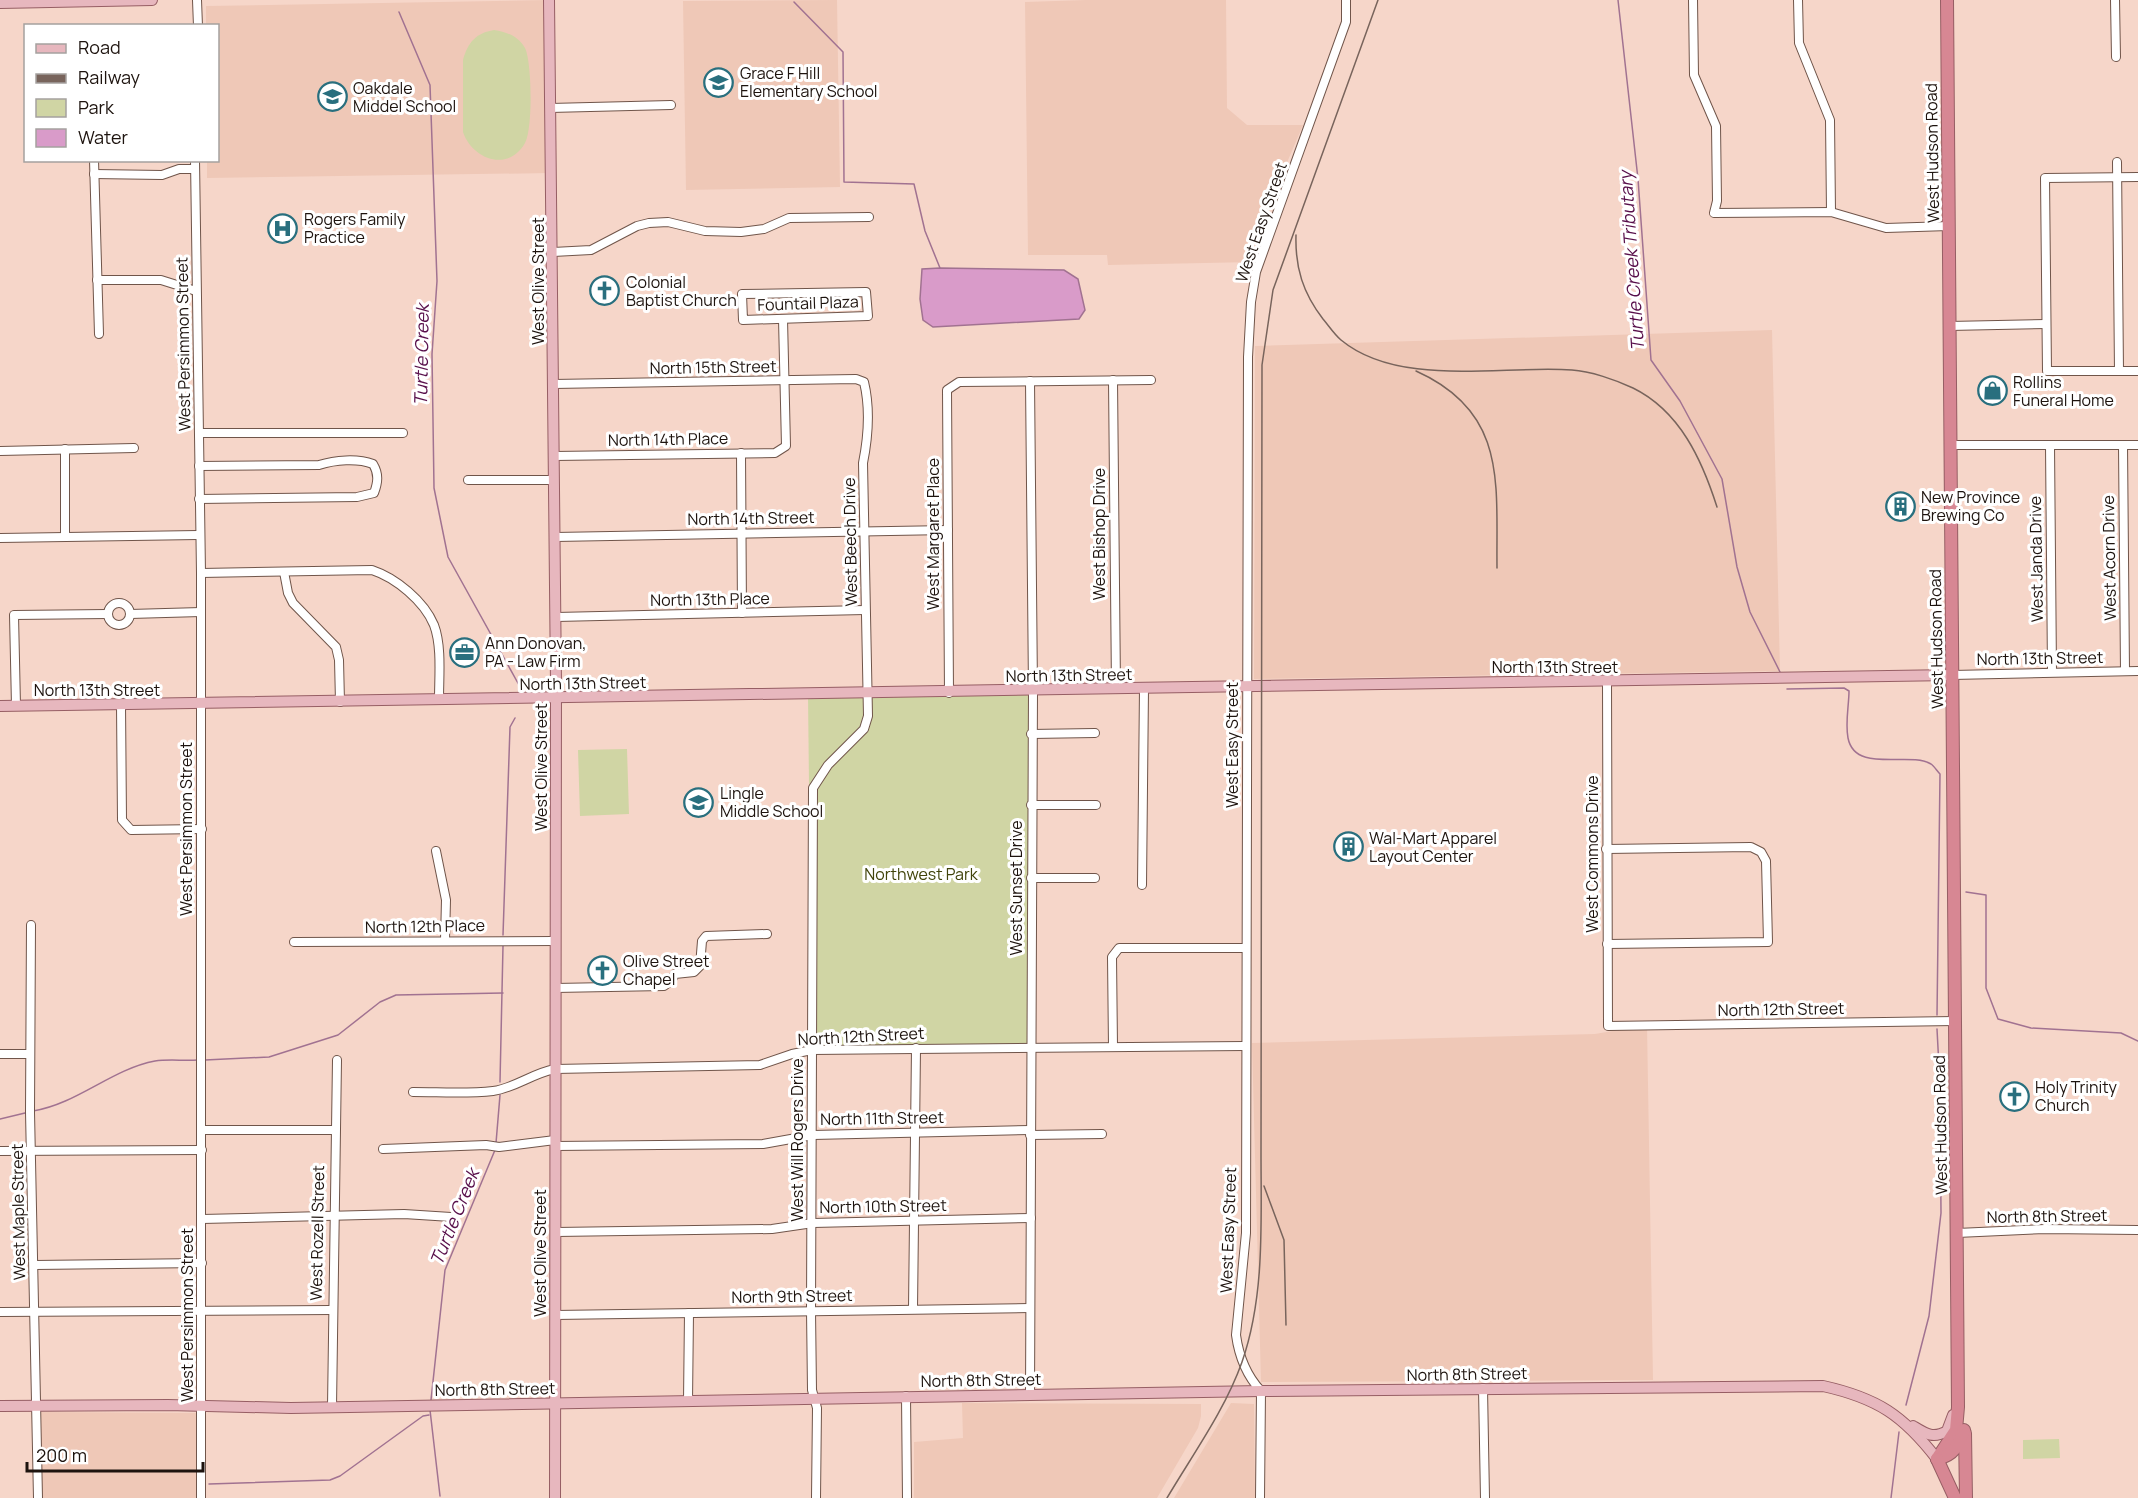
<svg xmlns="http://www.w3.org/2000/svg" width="2138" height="1498" font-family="Manrope,sans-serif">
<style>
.built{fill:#efc8b7}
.green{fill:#d0d5a4}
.water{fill:#d99bc9;stroke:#a17291;stroke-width:1.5}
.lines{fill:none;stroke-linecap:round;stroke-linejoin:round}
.stream{stroke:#a17291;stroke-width:1.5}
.minor-casing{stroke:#70554a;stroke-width:10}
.major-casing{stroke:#965e64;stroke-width:12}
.highway-casing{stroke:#965e64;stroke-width:14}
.minor{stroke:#fff;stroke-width:8}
.major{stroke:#e7b7be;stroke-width:10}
.highway{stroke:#d78793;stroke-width:12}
.rail{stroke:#78645c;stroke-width:1.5}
.labels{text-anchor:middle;stroke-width:6;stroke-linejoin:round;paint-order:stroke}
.poi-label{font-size:16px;fill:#1d130e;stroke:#fff;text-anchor:start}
.street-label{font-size:16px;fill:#1d130e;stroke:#fff}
.park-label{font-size:16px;fill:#41440a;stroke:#fff}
.water-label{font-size:18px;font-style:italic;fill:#580f4b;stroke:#fff}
</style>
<rect width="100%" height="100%" fill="#f6d6c9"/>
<g class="built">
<path d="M549,0L551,173L207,178V161L218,160V26L206,25V6Z"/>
<path d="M837,0L840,187L686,190L683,1Z"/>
<path d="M1086,0H1226L1227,108L1247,125H1303L1265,214L1253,262L1108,265L1107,255H1028L1025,2Z"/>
<path d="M1772,330L1780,671L1254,679L1255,346Z"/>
<path d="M1647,1025L1653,1380L1261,1382L1252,1043L1595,1034Z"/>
<path d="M962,1403L1201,1404V1416L1198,1428L1157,1498H914V1442L963,1438Z"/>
<path d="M1231,1403L1254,1404L1255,1498H1174Z"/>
<path d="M39,1412L201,1413L198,1498H39Z"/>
</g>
<g class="green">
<path d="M494,30C507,32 518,36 525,48C532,62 533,129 525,143C508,173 472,159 463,132V60C468,42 476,33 494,30Z"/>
<path d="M1033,690L1031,1046L812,1050L808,695Z"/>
<path d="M627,749L629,814L580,816L578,750Z"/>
<path d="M2059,1439L2060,1458L2023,1459V1440Z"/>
</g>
<path class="water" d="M940,268L1064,270L1078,279L1085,310L1079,319L933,327L923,320L920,299L922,269Z"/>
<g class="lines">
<g class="stream">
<path d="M1618,0L1638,179L1651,360L1680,401L1722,479L1737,567L1750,612L1780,672"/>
<path d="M794,2L843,52L844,182L914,184L925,231L940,268"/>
<path d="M399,12L430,85L437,281L432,354L434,488L448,557L519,685"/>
<path d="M1787,689L1844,688L1849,691C1849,705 1845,723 1848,738C1855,774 1909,751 1931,764C1934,766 1937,771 1940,774L1937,1015"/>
<path d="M1966,892L1986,895V988L1998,1019L2031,1028L2121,1033L2138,1041"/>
<path d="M503,935L510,727L515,718"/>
<path d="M1937,1029L1940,1086"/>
<path d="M205,1060L269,1057L338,1035L380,1002L396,995L503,993"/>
<path d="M500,1082L503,946"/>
<path d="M33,1111C77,1104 112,1069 155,1061C168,1059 184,1061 198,1060"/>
<path d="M0,1119L25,1113"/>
<path d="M496,1143L500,1095"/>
<path d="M431,1400L445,1270L495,1150"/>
<path d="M1906,1405L1929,1316L1941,1213L1940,1097"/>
<path d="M430,1410L440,1496"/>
<path d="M209,1484L330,1480L340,1476L423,1416L429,1415"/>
<path d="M1891,1498L1899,1432"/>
</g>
<defs>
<g id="minor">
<path d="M197,0L198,26"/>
<path d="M1693,0L1694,75L1716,126L1717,201L1714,213L1831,212L1886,228L1949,226"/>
<path d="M1798,0L1799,43L1830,120L1831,212"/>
<path d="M2115,0L2116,57"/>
<path d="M550,108L671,105"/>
<path d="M94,160L99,334"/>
<path d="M195,160L201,573V1498"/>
<path d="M2117,162L2119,371"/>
<path d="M94,174L162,175L179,169H195"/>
<path d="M2138,177L2045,178L2047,371H2138"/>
<path d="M553,252L591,250L637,226L649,223L668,222L705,231L741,232L764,229L789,218L869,217"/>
<path d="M97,280H161L196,291"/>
<path d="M866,292L868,316L743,320L742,294Z"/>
<path d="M1949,326L2046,324"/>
<path d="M1113,380L1116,688"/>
<path d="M553,384L856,379L864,382C870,407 868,438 863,463L868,716L864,729L828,765L813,788L811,1311L812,1390L817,1408L816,1498"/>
<path d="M200,433H403"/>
<path d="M1950,445H2138"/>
<path d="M2050,445L2052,672"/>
<path d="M2123,445L2125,671"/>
<path d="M65,449V537"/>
<path d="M0,451L134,448"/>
<path d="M741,453L742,613"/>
<path d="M554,456L775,453L786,446L783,319"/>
<path d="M468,480H554"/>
<path d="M199,499L357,497L374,493C378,482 379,474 373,464C357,458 335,460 319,465L199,466"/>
<path d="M555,537L948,530"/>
<path d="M0,538L198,535"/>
<path d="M284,572L288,593L293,603L336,647L339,660L340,702"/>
<path d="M201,573L372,570C396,578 424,601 434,625C442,646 439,677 439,699"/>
<circle cx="119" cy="614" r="11"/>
<path d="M130,614L201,612"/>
<path d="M556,617L865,610"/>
<path d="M1952,675L2138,671"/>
<path d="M1607,682L1608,1026L1955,1021"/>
<path d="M949,693L947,390L959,382L1151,380"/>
<path d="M121,705L122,820L131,830L202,829"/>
<path d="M16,706L14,615L108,614"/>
<path d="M1031,734L1095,733"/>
<path d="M1031,805H1096"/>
<path d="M1606,849L1751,847L1761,852L1766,861L1768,942L1607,944"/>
<path d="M436,851L446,900L445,940"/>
<path d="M1031,878H1095"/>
<path d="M1142,885L1144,688"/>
<path d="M31,925L30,1112L38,1498"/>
<path d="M294,942L555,941"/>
<path d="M555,988L664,986L671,981L675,974L694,972L700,966L702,941L706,936L767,934"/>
<path d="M1113,1047L1112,957L1119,948H1246"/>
<path d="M0,1054H29"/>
<path d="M413,1092C440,1092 467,1094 493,1091C515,1088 533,1073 555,1069L760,1065L792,1054L812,1050L1245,1046"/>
<path d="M202,1130H334"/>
<path d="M1030,1135L1102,1134"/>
<path d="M555,1146L763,1144L813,1135L1030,1130"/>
<path d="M383,1149L486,1145L499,1147L555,1140"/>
<path d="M0,1151L202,1150"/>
<path d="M202,1219L404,1214L451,1217"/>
<path d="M556,1232L772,1229L813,1223L1031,1218"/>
<path d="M1957,1233L2045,1229L2138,1230"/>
<path d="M35,1265L202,1263"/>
<path d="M913,1309L916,1048"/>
<path d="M0,1312L332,1310"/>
<path d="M555,1315L1030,1308"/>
<path d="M1483,1388L1485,1498"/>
<path d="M1030,1395L1033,690L1030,381"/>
<path d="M906,1396L907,1498"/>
<path d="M688,1401L689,1313"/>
<path d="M332,1407L337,1060"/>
<path d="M1260,1498L1261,1391C1246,1375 1239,1357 1236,1335L1246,1233L1248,357L1251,302L1256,272L1346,22V0"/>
</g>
<g id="major">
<path d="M549,0L556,684L555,1498"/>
<path d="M0,3L152,0"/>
<path d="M0,706L1952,675"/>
<path d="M0,1406L168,1405L291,1408L1261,1391L1823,1386C1877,1398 1903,1415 1937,1459"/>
<path d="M1913,1426C1926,1434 1933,1439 1947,1431L1953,1415"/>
</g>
<g id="highway">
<path d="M1965,1433L1966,1498"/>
<path d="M1937,1459L1956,1430L1958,1407L1947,0"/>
<path d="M1937,1459C1954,1455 1958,1446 1964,1430"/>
<path d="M1937,1459L1955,1498"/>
</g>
</defs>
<use href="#minor" class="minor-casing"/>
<use href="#major" class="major-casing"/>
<use href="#highway" class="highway-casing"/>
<use href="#minor" class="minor"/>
<use href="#major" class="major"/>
<use href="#highway" class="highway"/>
<g class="rail">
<path d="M1296,235C1295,268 1303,293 1323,319C1329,326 1334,334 1341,340C1399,388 1501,365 1572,370C1590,371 1616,380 1633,388C1680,411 1702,460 1717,507"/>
<path d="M1416,371C1508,412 1496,484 1497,568"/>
<path d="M1264,1186L1284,1240L1286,1325"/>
<path d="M1167,1498C1193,1454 1225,1410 1242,1362C1265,1296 1261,1222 1261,1153L1262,365L1273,290L1378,0"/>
</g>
</g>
<defs>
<symbol id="school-ring" viewBox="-11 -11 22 22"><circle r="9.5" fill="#fff" stroke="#296f7e" stroke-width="1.5"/><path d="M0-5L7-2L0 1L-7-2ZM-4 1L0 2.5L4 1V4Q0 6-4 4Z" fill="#296f7e"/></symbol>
<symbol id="hospital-ring" viewBox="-11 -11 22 22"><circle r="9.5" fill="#fff" stroke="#296f7e" stroke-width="1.5"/><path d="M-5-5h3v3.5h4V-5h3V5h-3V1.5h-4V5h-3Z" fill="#296f7e"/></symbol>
<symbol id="church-ring" viewBox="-11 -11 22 22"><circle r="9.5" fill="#fff" stroke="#296f7e" stroke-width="1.5"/><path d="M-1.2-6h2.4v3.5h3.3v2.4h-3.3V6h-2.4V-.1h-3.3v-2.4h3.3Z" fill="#296f7e"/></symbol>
<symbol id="shop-ring" viewBox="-11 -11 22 22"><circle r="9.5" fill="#fff" stroke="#296f7e" stroke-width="1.5"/><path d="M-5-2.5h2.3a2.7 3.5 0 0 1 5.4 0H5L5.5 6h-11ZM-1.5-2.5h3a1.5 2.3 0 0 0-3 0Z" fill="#296f7e"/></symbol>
<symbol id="building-ring" viewBox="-11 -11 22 22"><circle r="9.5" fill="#fff" stroke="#296f7e" stroke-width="1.5"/><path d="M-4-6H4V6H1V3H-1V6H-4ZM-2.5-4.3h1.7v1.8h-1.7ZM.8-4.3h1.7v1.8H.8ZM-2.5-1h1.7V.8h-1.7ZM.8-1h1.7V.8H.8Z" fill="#296f7e"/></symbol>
<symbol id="office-ring" viewBox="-11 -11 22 22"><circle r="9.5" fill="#fff" stroke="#296f7e" stroke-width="1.5"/><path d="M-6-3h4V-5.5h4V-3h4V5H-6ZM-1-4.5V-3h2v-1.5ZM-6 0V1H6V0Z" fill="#296f7e"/></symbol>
</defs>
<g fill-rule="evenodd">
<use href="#school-ring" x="702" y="66" width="33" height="33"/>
<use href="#school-ring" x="316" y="80" width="33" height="33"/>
<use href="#hospital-ring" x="266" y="212" width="33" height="33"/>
<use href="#church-ring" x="588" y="274" width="33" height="33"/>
<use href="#shop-ring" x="1976" y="374" width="33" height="33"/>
<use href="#building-ring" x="1884" y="490" width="33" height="33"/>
<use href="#office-ring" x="448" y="636" width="33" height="33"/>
<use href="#school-ring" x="682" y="786" width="33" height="33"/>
<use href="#building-ring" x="1332" y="830" width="33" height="33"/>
<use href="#church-ring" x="586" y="954" width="33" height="33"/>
<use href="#church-ring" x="1998" y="1080" width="33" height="33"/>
</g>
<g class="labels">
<g class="poi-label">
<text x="740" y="79">Grace F Hill<tspan x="740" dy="18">Elementary School</tspan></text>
<text x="353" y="94">Oakdale<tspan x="353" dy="18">Middel School</tspan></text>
<text x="304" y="225">Rogers Family<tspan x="304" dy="18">Practice</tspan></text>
<text x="626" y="288">Colonial<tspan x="626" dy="18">Baptist Church</tspan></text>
<text x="2013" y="388">Rollins<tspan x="2013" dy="18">Funeral Home</tspan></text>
<text x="1921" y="503">New Province<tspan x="1921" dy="18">Brewing Co</tspan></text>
<text x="485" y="649">Ann Donovan,<tspan x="485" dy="18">PA - Law Firm</tspan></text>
<text x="720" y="799">Lingle<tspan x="720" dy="18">Middle School</tspan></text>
<text x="1369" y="844">Wal-Mart Apparel<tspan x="1369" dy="18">Layout Center</tspan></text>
<text x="623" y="967">Olive Street<tspan x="623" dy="18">Chapel</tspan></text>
<text x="2035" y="1093">Holy Trinity<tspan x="2035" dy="18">Church</tspan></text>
</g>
<g class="street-label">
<text transform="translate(1932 153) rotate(-91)" y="6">West Hudson Road</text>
<text transform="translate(1261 222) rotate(-71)" y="6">West Easy Street</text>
<text transform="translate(538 281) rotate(-90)" y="6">West Olive Street</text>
<text transform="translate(808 303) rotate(-2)" y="6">Fountail Plaza</text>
<text transform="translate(183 344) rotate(-91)" y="6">West Persimmon Street</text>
<text transform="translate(713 367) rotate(-1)" y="6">North 15th Street</text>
<text transform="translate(668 439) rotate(-1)" y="6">North 14th Place</text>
<text transform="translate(751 518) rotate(-1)" y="6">North 14th Street</text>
<text transform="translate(933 534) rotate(-90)" y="6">West Margaret Place</text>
<text transform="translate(1099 534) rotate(-90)" y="6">West Bishop Drive</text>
<text transform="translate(850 542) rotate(-91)" y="6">West Beech Drive</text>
<text transform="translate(2109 558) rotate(-91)" y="6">West Acorn Drive</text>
<text transform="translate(2036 559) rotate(-91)" y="6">West Janda Drive</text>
<text transform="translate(710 599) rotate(-1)" y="6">North 13th Place</text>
<text transform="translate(1936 639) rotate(-91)" y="6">West Hudson Road</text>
<text transform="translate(2040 658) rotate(-1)" y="6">North 13th Street</text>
<text x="1555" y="673">North 13th Street</text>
<text transform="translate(1069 675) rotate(-1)" y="6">North 13th Street</text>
<text transform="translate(583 683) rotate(-1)" y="6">North 13th Street</text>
<text x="97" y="696">North 13th Street</text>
<text transform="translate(1232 745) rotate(-90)" y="6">West Easy Street</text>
<text transform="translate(541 767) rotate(-90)" y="6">West Olive Street</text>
<text transform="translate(186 829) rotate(-90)" y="6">West Persimmon Street</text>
<text transform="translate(1592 854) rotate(-90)" y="6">West Commons Drive</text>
<text transform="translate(1016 888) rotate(-90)" y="6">West Sunset Drive</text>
<text transform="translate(425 926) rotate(-1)" y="6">North 12th Place</text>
<text transform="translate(1781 1009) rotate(-1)" y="6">North 12th Street</text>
<text transform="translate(861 1036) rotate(-3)" y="6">North 12th Street</text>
<text transform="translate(882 1118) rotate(-1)" y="6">North 11th Street</text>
<text transform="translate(1940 1125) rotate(-91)" y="6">West Hudson Road</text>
<text transform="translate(797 1140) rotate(-90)" y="6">West Will Rogers Drive</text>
<text transform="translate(883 1206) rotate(-1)" y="6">North 10th Street</text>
<text transform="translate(18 1212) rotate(-91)" y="6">West Maple Street</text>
<text transform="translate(2047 1216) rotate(-1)" y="6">North 8th Street</text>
<text transform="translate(1228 1230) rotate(-88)" y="6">West Easy Street</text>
<text transform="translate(317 1233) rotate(-89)" y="6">West Rozell Street</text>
<text transform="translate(540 1253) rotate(-90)" y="6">West Olive Street</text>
<text transform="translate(792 1296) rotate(-1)" y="6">North 9th Street</text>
<text transform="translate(187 1315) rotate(-90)" y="6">West Persimmon Street</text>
<text transform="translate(1467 1374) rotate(-1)" y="6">North 8th Street</text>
<text transform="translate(981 1380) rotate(-1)" y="6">North 8th Street</text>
<text transform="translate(495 1389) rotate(-1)" y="6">North 8th Street</text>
</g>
<g class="park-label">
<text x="921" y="880">Northwest Park</text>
</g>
<g class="water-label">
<text transform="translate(1632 261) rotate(-94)" y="6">Turtle Creek Tributary</text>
<text transform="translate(422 355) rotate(-89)" y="6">Turtle Creek</text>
<text transform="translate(455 1217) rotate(-68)" y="6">Turtle Creek</text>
</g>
</g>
<rect x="24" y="24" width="195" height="138" fill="#ffffff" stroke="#a5a19f" stroke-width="1.5"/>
<rect x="36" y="44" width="30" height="9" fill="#e7b7be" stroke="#a5a19f" stroke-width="1.5"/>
<text x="78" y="54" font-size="18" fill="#1d130e">Road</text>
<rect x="36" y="74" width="30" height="9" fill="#78645c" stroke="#a5a19f" stroke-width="1.5"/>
<text x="78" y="84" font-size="18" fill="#1d130e">Railway</text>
<rect x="36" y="99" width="30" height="18" fill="#d0d5a4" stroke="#a5a19f" stroke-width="1.5"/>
<text x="78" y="114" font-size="18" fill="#1d130e">Park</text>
<rect x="36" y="129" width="30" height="18" fill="#d99bc9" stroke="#a5a19f" stroke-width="1.5"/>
<text x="78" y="144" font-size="18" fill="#1d130e">Water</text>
<path d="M27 1462v9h176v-9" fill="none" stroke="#1d130e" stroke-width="3"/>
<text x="36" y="1462" font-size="18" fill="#1d130e" stroke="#ffffff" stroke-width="4.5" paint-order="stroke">200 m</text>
</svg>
